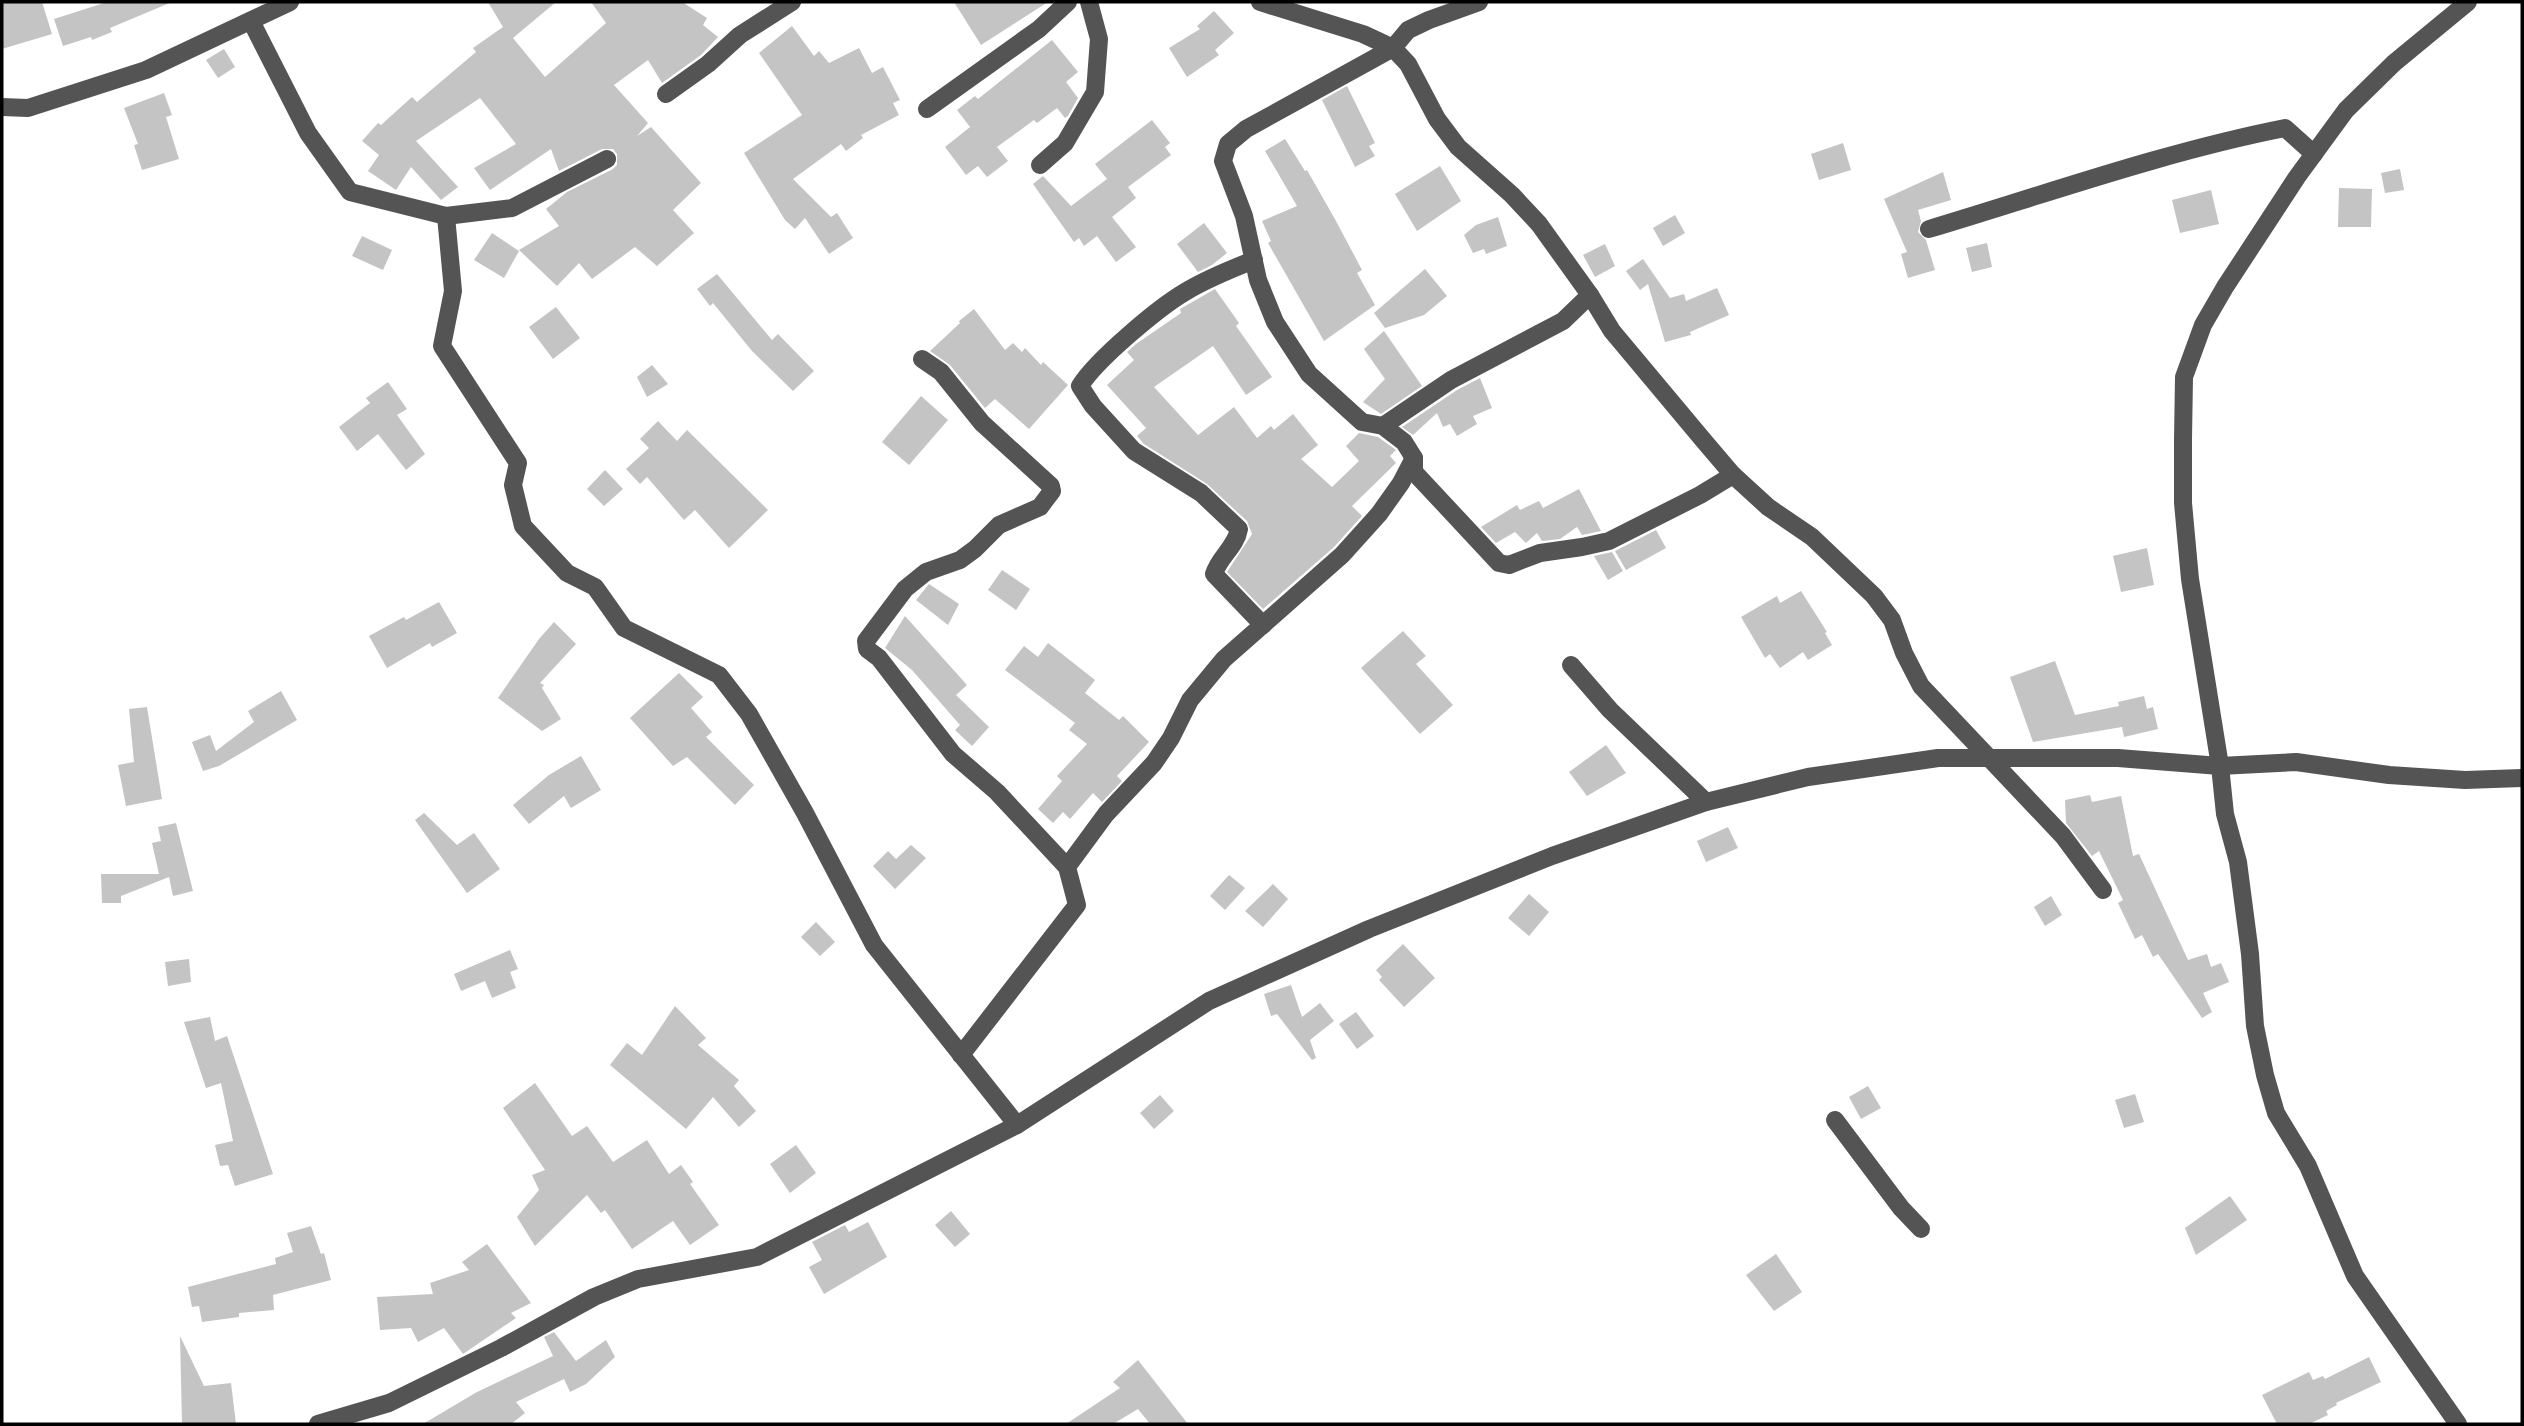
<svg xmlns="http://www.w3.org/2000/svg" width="2524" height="1426" font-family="'PT Sans Narrow',sans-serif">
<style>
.building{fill:#c4c4c4}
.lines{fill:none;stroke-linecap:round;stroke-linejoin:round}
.minor{stroke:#545454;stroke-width:18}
</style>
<rect width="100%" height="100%" fill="#fff"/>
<g class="building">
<path d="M2,2H42L52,34L2,49Z"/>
<path d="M107,2H172L110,28L112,32L92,40L91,37L63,46L54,19Z"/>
<path d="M488,2H556L513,38L545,77L606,23L591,2H682L707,18L703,25L718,37L701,55L662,83L648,60L614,85L648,123L637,136L651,127L701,183L673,210L694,233L657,266L635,247L592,279L579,263L557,286L519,250L559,226L546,209L567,192L613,169L617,165V154L613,149H602L559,171L551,149L490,190L474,168L516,144L480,98L416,141L458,187L441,200L411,167L396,190L368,171L379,155L362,141L378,123L381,125L412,97L417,102L476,52L473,48L503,27Z"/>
<path d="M954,2H1048L981,45Z"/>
<path d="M1214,11L1234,33L1215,50L1219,55L1187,77L1169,48L1200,29L1197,26Z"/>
<path d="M792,26L814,56L819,51L829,63L859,48L872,73L883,67L900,100L893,103L899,115L861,135L863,138L846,151L841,144L793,179L831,217L837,213L853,238L829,254L805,218L795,229L785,220L744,153L802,115L759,53Z"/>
<path d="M1052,40L1078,72L1066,82L1078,98L1068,116L1065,118L1057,108L1037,123L1034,120L997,147L1008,161L987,177L978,166L966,175L945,147L970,127L957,110L975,96L978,99Z"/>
<path d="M224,49L235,67L218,78L206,60Z"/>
<path d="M1347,86L1375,143L1369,146L1375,156L1355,167L1322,100Z"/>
<path d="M164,93L172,115L166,117L179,159L142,170L134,145L138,144L124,108Z"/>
<path d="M1152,120L1170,143L1165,147L1171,155L1128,187L1136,198L1112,217L1136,247L1116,262L1097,236L1084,246L1079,238L1074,242L1033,184L1043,176L1071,206L1107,179L1095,164Z"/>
<path d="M1285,139L1305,171L1307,170L1336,221L1362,270L1357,273L1375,305L1324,341L1268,243L1271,241L1262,221L1297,206L1265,151Z"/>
<path d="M1843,143L1851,170L1819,180L1811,154Z"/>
<path d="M1440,166L1461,201L1417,231L1395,194Z"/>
<path d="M2400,169L2404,190L2385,193L2381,173Z"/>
<path d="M1943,172L1951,200L1918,210L1921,221L1918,232L1926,240L1935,270L1908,278L1901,254L1907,252L1884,199Z"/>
<path d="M2339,188L2372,189L2371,227H2338Z"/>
<path d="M2211,190L2219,224L2180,233L2172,200Z"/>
<path d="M1675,215L1685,233L1663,246L1653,228Z"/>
<path d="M1498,217L1507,246L1486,254L1484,249L1473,253L1464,235L1476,225Z"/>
<path d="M1204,223L1227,253L1212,265L1198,272L1177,244Z"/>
<path d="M492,233L519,251L504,278L474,260Z"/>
<path d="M362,236L392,250L383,270L352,256Z"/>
<path d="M1987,243L1992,267L1972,272L1966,248Z"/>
<path d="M1605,244L1615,266L1595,277L1583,255Z"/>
<path d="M1643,259L1670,298L1684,294L1686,301L1717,288L1729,315L1690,332L1691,335L1665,342L1648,284L1640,290L1626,271Z"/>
<path d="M1425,269L1447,296L1424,315L1385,328L1374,313Z"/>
<path d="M717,274L772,340L778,334L814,371L793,391L752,351L713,303L710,306L697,289Z"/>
<path d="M1215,289L1239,323L1236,326L1272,377L1246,395L1213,346L1154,387L1198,435L1234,407L1257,438L1271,426L1274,430L1293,414L1318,445L1301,459L1332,487L1359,461L1346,446L1359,433L1378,437L1396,450L1390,456L1396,463L1352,506L1362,516L1334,547L1263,609L1227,572L1252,534L1247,521L1207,484L1144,444L1137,436L1146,428L1107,385L1134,360L1127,352L1136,344L1181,313L1180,309Z"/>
<path d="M556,307L580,338L553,359L529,327Z"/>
<path d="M974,309L1005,350L1013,343L1022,352L1025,348L1041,365L1043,362L1068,385L1029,429L995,399L985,408L950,365L930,351L960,323L959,321Z"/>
<path d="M1384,331L1422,386L1381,414L1363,402L1385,379L1364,349Z"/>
<path d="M652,365L668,384L647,397L637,377Z"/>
<path d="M1480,378L1492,408L1473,416L1477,424L1457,436L1450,424L1443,427L1437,413L1413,435L1402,427L1457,390Z"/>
<path d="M388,382L407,409L397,415L425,454L406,470L378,434L357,451L339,427L370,403L366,398Z"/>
<path d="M921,396L948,420L909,465L882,442Z"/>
<path d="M658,421L677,441L687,430L768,510L729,548L695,510L684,520L647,477L640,484L626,469L649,448L640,439Z"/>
<path d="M605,470L623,489L604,506L587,489Z"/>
<path d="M1579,489L1601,531L1582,535L1577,527L1560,539L1542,541L1537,533L1526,543L1515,532L1496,543L1481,527L1517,505L1520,510L1539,501L1543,508Z"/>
<path d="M1656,530L1666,548L1626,570L1615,551Z"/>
<path d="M2147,548L2154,585L2121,592L2113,556Z"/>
<path d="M1612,552L1623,571L1608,580L1594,556Z"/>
<path d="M1002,570L1030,589L1016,610L988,590Z"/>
<path d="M929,584L959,604L948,625L916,600Z"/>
<path d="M1801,591L1827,632L1825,633L1832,645L1808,660L1803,652L1780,668L1770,654L1765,658L1741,617L1777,596L1780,603Z"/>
<path d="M439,602L457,633L432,647L430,643L387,668L369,636L404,617L406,620Z"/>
<path d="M905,616L967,685L956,695L989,727L972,746L955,730L960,725L912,670L885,648Z"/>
<path d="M554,622L576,644L540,683L544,685L542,688L561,719L542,731L498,698L539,639Z"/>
<path d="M1403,631L1426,656L1416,664L1453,705L1420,734L1361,668Z"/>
<path d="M1048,643L1095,680L1085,693L1119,720L1123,716L1149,742L1117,776L1122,781L1102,802L1093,793L1070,819L1063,812L1053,823L1038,809L1062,781L1057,776L1087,744L1069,730L1075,723L1005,670L1024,646L1038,657Z"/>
<path d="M2055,661L2075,715L2119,706L2118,702L2144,696L2147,709L2153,707L2158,729L2124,737L2122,727L2033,742L2010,677Z"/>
<path d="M679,673L703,697L691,708L712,732L706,737L754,785L735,805L687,757L673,766L630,718Z"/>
<path d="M281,691L297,720L219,766L203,771L192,742L210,735L216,751L254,722L248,711Z"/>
<path d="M147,707L162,799L126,806L118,765L134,762L129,709Z"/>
<path d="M1606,745L1626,773L1587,796L1569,772Z"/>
<path d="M581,756L601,790L571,808L564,796L529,824L513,805L549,775Z"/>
<path d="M2090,795L2092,802L2121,796L2133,856L2139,854L2188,960L2207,954L2211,967L2221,963L2229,982L2203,993L2212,1012L2202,1018L2158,954L2153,957L2142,935L2135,939L2118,903L2123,900L2099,851L2092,856L2066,823L2065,800Z"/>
<path d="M424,813L457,845L474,833L500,869L467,893L415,820Z"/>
<path d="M176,823L193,891L173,896L169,877L121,896V903H102L101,874H159L152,843L161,841L158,827Z"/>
<path d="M1728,827L1738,848L1706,862L1697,841Z"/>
<path d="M911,845L926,858L895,889L873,866L888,851L896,859Z"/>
<path d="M1229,875L1245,888L1225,910L1210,896Z"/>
<path d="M1273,884L1288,899L1263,927L1245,911Z"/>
<path d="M1529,894L1549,912L1529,936L1508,918Z"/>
<path d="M2051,896L2062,915L2045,926L2034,907Z"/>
<path d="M816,922L835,942L820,956L801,937Z"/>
<path d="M1403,944L1435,978L1404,1007L1379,980L1382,977L1376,970Z"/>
<path d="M510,950L518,969L510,972L516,988L492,998L485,981L461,991L454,974Z"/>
<path d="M189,959L191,982L168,986L165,962Z"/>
<path d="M1291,985L1302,1017L1320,1003L1334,1021L1310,1040L1316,1058L1312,1060L1277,1014L1271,1016L1264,994Z"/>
<path d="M675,1006L706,1038L698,1045L739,1080L734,1086L756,1111L739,1127L713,1097L686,1129L610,1065L627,1043L642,1055Z"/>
<path d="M1356,1012L1374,1036L1357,1049L1339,1024Z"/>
<path d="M210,1017L215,1041L227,1036L273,1174L235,1186L228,1165L220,1166L215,1145L233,1141L221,1083L206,1088L184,1022Z"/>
<path d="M535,1083L572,1136L587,1126L613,1162L647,1140L669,1174L681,1165L693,1182L690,1184L719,1225L690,1245L673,1221L632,1249L605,1210L601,1213L587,1195L535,1246L517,1217L539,1190L532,1175L545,1170L503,1108Z"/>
<path d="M1868,1086L1881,1108L1861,1119L1849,1097Z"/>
<path d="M2135,1094L2144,1122L2124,1128L2115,1100Z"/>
<path d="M1160,1095L1174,1111L1154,1129L1140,1113Z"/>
<path d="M796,1145L816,1173L790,1193L770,1164Z"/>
<path d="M2230,1196L2247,1220L2196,1255L2185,1228Z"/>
<path d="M951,1211L970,1234L955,1247L935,1225Z"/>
<path d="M868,1222L887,1257L824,1294L809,1267L822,1260L812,1242L845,1225L849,1232Z"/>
<path d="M311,1226L321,1254L324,1253L331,1280L273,1295L274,1310L239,1313V1317L202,1322L199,1306L192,1307L188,1287L276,1264L275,1258L293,1252L287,1233Z"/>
<path d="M487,1244L531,1303L511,1313L516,1318L463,1354L444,1328L418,1342L411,1328L380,1330L377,1297L433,1294L430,1283L469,1270L462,1262Z"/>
<path d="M1776,1254L1802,1292L1774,1311L1746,1275Z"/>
<path d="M554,1332L576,1361L606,1340L615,1357L586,1384L570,1392L564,1379L516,1402L525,1413L511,1424H423L477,1392L553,1356L544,1337Z"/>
<path d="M180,1336L204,1386L231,1383L236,1424H182Z"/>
<path d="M2369,1357L2381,1382L2336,1403L2337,1405L2326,1411L2328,1415L2309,1424H2277L2262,1395L2309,1372L2313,1380L2323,1376L2325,1379Z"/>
<path d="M1138,1360L1188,1424H1150L1138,1409L1113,1424H1066L1120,1388L1113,1382Z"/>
</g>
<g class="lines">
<g class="minor">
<path d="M1260,2L1363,34L1393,48L1408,64L1437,119L1458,147L1512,195L1539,224L1590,295L1612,331L1704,441L1733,475L1768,507L1812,537L1874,596L1892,620L1904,653L1921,686L2063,836L2103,890"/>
<path d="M1479,2L1429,20L1408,30L1393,48L1246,129L1228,144L1223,161L1244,216L1258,280L1275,322L1309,374L1362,422L1383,426L1404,442L1414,458V472L1499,563L1509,565L1540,553L1582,547L1609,541L1700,495L1733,475"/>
<path d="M251,21L308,133L350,192L446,216L512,208L607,159"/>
<path d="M666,94L708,64L740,35L792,2"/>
<path d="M2,107L28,108L146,70L290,2"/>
<path d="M927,109L1039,29L1068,2"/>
<path d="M1040,165L1065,143L1095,92L1099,39L1089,2"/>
<path d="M446,216L453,291L442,346L518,463L513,485L523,526L567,573L595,587L624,628L719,675L749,714L805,813L874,945L1017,1125"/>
<path d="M1929,229C2046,194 2164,152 2285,128L2314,154"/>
<path d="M1254,260C1231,269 1206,279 1185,292C1158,308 1096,360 1080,386L1093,406L1134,451L1201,493L1239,529C1236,547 1219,557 1214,574L1263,625"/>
<path d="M922,359L941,372L982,423L1051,486L1052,491L1040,507L999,525L975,549L960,560L926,572L905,589L866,641L867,649L879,658L953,754L997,792L1067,867"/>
<path d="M1383,426L1451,380L1563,321L1590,295"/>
<path d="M1571,665L1610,710L1706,802"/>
<path d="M961,1055L1077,905L1067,867L1106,814L1154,763L1171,738L1190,700L1224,659L1342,555L1379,514L1401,483L1414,458"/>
<path d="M1835,1120L1901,1208L1921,1229"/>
<path d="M318,1424L389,1403L501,1348L594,1297L638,1279L757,1257L1017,1125L1209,1001L1369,929L1552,856L1706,802L1808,777L1938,758H2118L2220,766L2296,762L2389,775L2465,780L2522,778"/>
<path d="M2458,1424L2355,1276L2308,1166L2276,1113L2265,1075L2255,1026L2250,954L2238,862L2225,814L2220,766L2190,579L2183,503V439L2184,377L2203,325L2225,287L2297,177L2346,110L2394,63L2468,2"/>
</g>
</g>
<rect width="2524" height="1426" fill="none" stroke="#000000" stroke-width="7"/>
</svg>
